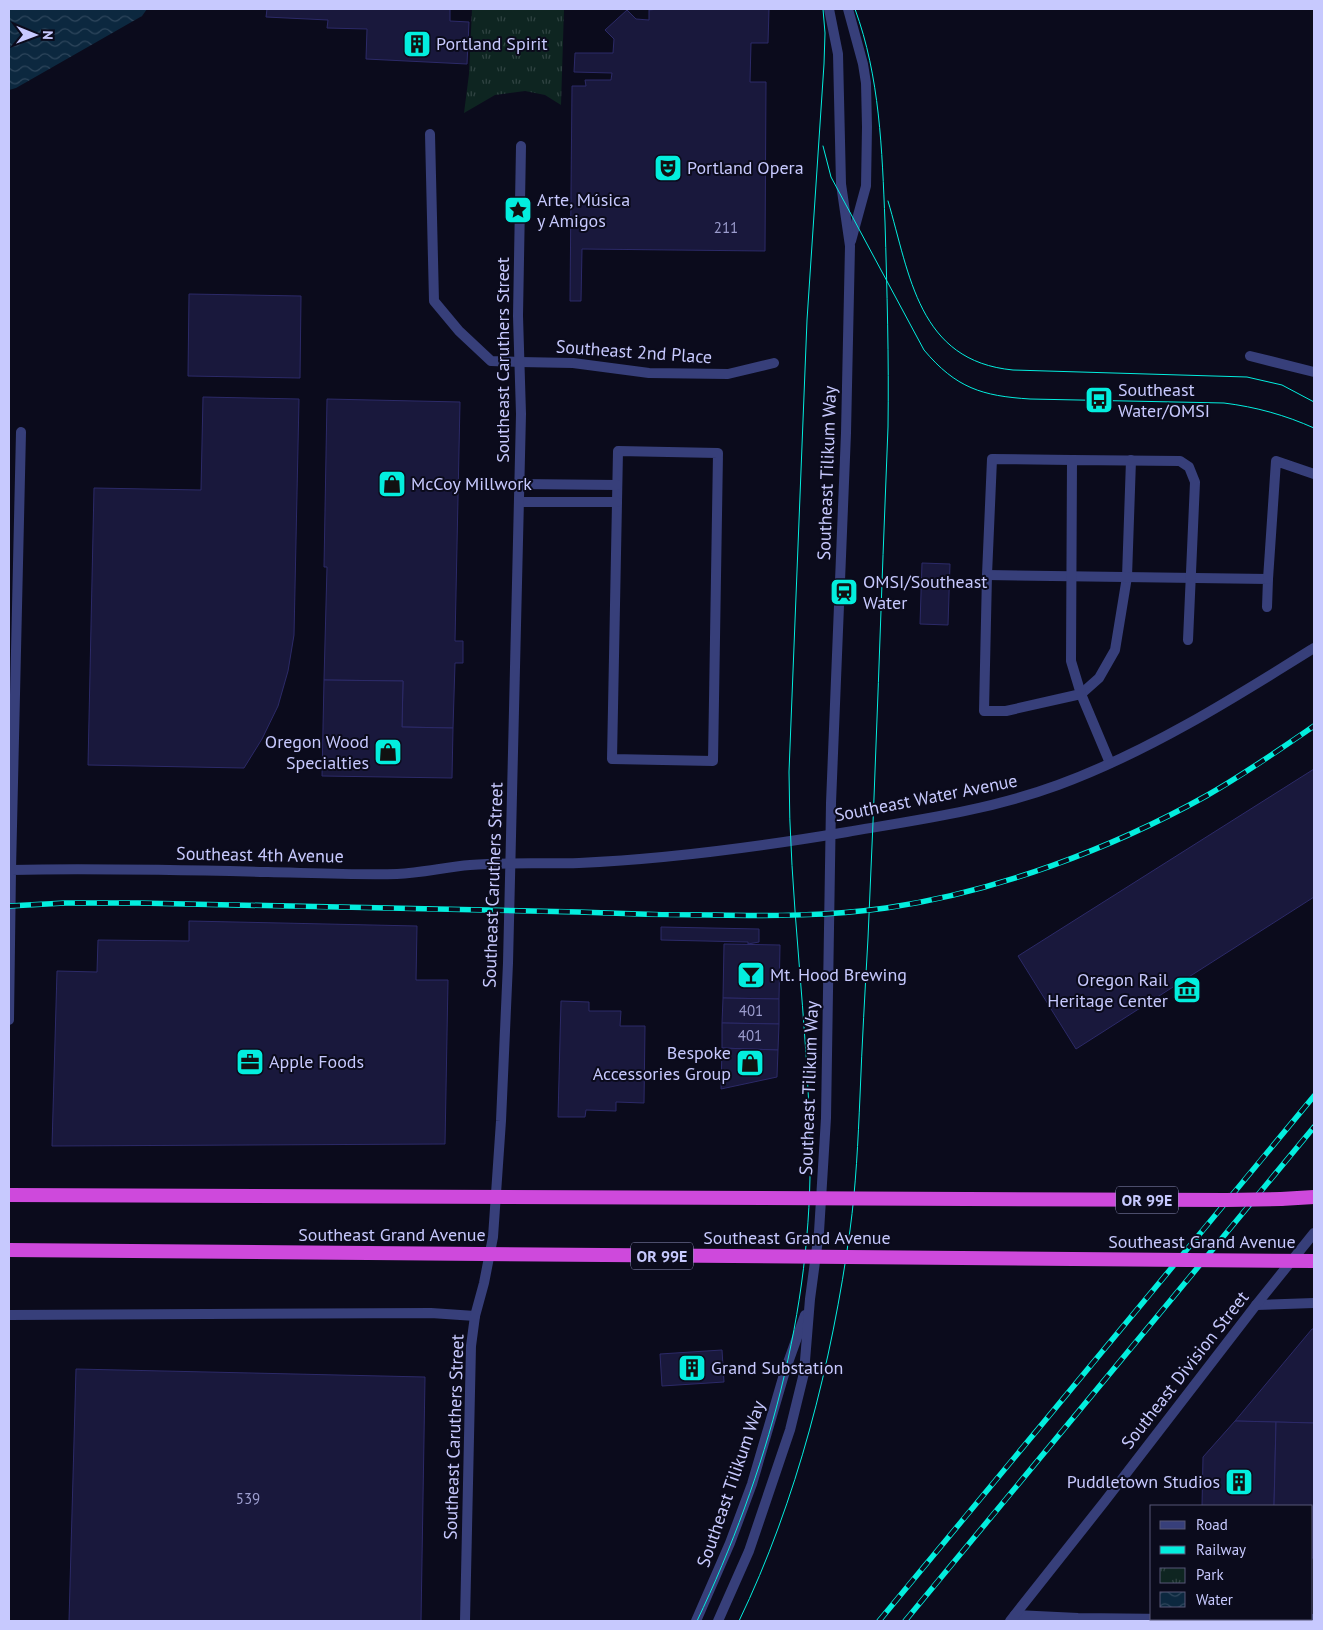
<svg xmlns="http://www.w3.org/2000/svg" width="1323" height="1630" font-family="'PT Sans',sans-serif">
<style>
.park{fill:url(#park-tufts)}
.water{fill:url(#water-waves)}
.building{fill:#19183c;stroke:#2c2a68}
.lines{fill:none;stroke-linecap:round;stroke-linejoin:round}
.service{stroke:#373f7a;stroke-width:10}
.pedestrian{stroke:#373f7a;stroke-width:10}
.minor{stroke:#373f7a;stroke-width:10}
.tertiary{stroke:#373f7a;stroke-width:10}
.trunk{stroke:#ce49dc;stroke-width:14}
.tram{stroke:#03eede;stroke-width:1}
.rail-casing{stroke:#03eede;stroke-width:5.5}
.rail{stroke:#0b0b1c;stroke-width:4;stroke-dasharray:11;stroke-linecap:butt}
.trunk-bridge{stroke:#ce49dc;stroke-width:14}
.labels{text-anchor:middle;stroke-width:4;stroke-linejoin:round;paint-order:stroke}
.number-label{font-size:15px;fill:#9c9dce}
.shield{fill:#0b0b1c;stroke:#8f90ba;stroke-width:1}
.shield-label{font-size:16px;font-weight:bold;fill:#c7c9fe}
.poi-label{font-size:18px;fill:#c7c9fe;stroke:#0b0b1c;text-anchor:start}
.street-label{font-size:18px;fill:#c7c9fe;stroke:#0b0b1c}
</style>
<defs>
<pattern id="park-tufts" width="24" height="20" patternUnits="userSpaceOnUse" patternTransform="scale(1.25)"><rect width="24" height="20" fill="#0e2521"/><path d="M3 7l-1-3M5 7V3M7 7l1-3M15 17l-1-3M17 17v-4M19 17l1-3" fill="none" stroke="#304342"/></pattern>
<pattern id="water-waves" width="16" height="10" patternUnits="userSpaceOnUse" patternTransform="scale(1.25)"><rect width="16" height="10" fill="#0c283f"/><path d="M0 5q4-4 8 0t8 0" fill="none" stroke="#2e465c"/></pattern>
</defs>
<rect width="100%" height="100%" fill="#0b0b1c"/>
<path class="park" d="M472,9H564L561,105L545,95L525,91L495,95L464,113L469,74Z"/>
<path class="water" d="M9,9H147L142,16L16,88L9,90Z"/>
<g class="building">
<path d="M267,9H450V21L469,22L467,64L366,59L367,29L327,28L328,20L266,17Z"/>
<path d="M659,9H769L768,43H751L750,82H766L765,251L582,249L581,301H570L572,86H586L585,80H611L612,73L574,72L575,53H613L614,39L605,30L627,10L636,19L649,20V10Z"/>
<path d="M189,294L301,296L300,378L188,376Z"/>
<path d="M203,397L299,399L294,635L288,671L278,706L262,739L244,768L88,765L94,488L201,490Z"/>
<path d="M327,399L460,402L455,641H463V663H455L453,728L402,727L403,681L324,680L327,567H324Z"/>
<path d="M922,563L950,564L948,625L920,624Z"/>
<path d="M324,680L403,681L402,727L453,728L452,778L322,776Z"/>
<path d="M1314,769V897L1076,1049L1018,956Z"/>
<path d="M189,921L417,926L416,980H448L445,1144L52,1146L57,971L97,972L98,940L189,941Z"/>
<path d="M661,927L759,929V942L748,944V942L661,940Z"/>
<path d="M724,944L780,945L779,999L723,998Z"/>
<path d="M723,998L779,999V1024L722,1023Z"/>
<path d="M561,1001L589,1002V1011H621L620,1026H645L644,1103L616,1102V1111L586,1110L585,1117H558Z"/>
<path d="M722,1023L779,1024L778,1050L722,1048Z"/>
<path d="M722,1048L778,1050L777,1077L721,1089Z"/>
<path d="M1312,1329H1314V1423L1235,1421Z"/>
<path d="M722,1350L724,1382L662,1386L660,1354Z"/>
<path d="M76,1369L425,1377L421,1621H69Z"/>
<path d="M1235,1421L1276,1422L1274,1506H1202L1203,1457Z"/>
<path d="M1276,1422L1314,1423V1558H1312V1506H1274Z"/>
</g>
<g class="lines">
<g class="service">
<path d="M848,9L863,64L866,83L867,127L866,186L851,241"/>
<path d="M430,134L434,301L459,331L491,361L520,362"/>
<path d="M618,451L718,453L713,761L612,759Z"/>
<path d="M1072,460L992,459L987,575L984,711H1006L1081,694L1099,678L1115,650L1127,577L1131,460"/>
<path d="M519,484L617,485"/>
<path d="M519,502H617"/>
<path d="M987,575L1268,579L1267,607"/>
<path d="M1268,579L1276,461L1314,474"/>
<path d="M1110,763L1081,694L1071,661L1072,460L1180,461L1189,467L1195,482L1188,640"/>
<path d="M696,1621L730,1543L752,1484L785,1371L805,1315"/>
<path d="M718,1621L749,1551L790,1430L804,1373L810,1299L819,1232L826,1118L831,803L846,433L850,246L841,184L838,54L829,9"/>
</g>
<path class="pedestrian" d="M520,362L573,363L649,373L728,374L774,363"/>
<g class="minor">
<path d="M1250,356L1314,372"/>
<path d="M9,870H11L21,432"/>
<path d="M1256,1305L1314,1303"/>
<path d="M9,1315L431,1313L475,1316"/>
<path d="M1015,1615L1078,1618L1169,1619"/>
<path d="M1285,1619H1314"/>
<path d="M465,1621L471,1346L475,1316L484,1283L493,1237L501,1121L508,963L521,414L518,316L521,146"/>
</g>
<g class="tertiary">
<path d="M9,1020L11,870C97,868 182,870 268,872C311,873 354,875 397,874C421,873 446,867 470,865C506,862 543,864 579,863C669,859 758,847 847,832C918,820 990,810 1058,785C1148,752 1234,698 1314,648"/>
<path d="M1010,1621L1105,1501L1256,1305L1314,1233"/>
</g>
<path class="trunk" d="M1281,1199L1314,1197"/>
<g class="tram">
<path d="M823,146L831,177L924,350C956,388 982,396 1030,399L1224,403C1256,407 1285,415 1314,428"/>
<path d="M888,201C910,275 918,361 1013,370L1247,377L1282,385L1314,402"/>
<path d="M697,1621C767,1474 813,1310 810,1146C808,1021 789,897 789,772L807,320L824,64L825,33L823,9"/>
<path d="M739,1621C797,1501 832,1362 850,1230C856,1186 858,1141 860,1096C862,1044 865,991 868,938C876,768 881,597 888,427C889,358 887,290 885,222C882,150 880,77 855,9"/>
</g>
<defs>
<g id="rail">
<path d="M9,906L65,903H138L578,912C624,914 669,915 715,915C772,916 829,916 886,908C995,892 1111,849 1206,796C1243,775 1279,750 1314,726"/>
<path d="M879,1621L1314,1096"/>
<path d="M905,1621L1314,1127"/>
</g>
</defs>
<use href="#rail" class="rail-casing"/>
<use href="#rail" class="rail"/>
<g class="trunk-bridge">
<path d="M9,1195L1226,1200L1281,1199"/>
<path d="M9,1250L1314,1261"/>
</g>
</g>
<defs>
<symbol id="building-square" viewBox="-11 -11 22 22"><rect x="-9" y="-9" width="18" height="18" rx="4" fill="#03eede" stroke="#0b0b1c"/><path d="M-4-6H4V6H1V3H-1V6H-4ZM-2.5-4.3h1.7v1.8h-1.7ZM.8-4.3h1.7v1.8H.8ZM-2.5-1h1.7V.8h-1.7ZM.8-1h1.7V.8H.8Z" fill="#111"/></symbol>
<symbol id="theatre-square" viewBox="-11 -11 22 22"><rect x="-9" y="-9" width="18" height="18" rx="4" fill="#03eede" stroke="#0b0b1c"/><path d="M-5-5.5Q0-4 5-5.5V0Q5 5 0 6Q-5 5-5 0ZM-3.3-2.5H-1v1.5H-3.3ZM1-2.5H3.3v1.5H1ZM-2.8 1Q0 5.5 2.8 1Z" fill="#111"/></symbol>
<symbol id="sight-square" viewBox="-11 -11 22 22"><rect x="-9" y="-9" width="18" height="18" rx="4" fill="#03eede" stroke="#0b0b1c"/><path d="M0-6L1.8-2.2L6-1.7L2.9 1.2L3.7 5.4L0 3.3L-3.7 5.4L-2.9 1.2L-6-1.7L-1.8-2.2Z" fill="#111"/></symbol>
<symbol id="bus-square" viewBox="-11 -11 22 22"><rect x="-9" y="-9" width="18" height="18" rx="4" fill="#03eede" stroke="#0b0b1c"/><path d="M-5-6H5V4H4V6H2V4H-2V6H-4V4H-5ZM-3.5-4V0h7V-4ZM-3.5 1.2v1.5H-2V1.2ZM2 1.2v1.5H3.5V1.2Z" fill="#111"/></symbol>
<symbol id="shop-square" viewBox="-11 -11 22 22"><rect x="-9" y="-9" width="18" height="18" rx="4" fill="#03eede" stroke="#0b0b1c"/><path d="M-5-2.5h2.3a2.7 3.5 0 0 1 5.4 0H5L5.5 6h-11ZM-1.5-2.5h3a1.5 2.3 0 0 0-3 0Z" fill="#111"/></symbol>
<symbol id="station-square" viewBox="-11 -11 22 22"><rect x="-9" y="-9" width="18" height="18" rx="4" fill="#03eede" stroke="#0b0b1c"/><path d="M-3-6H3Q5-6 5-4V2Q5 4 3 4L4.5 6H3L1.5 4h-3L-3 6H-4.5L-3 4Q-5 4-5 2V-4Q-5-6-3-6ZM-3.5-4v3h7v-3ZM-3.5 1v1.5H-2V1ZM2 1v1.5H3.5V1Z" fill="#111"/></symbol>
<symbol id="bar-square" viewBox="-11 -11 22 22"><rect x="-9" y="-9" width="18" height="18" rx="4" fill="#03eede" stroke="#0b0b1c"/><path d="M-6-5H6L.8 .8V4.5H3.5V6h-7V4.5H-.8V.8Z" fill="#111"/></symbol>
<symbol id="museum-square" viewBox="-11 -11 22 22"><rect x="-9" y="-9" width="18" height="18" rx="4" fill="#03eede" stroke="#0b0b1c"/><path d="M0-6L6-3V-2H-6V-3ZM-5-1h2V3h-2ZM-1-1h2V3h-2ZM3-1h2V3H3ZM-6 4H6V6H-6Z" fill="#111"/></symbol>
<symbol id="office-square" viewBox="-11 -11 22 22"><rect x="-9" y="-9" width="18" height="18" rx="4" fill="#03eede" stroke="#0b0b1c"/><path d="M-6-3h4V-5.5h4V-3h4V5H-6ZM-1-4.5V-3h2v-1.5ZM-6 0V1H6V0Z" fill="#111"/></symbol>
</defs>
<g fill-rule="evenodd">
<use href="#building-square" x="401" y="28" width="32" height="32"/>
<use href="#theatre-square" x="652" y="152" width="32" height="32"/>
<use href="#sight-square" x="502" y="194" width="32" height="32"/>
<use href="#bus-square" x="1083" y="384" width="32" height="32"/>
<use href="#shop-square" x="376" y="468" width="32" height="32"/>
<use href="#station-square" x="828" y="576" width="32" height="32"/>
<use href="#shop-square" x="372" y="736" width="32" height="32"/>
<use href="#bar-square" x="735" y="959" width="32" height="32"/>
<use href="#museum-square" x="1171" y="974" width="32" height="32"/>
<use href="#office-square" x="234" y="1046" width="32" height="32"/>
<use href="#shop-square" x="734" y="1047" width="32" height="32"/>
<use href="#building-square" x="676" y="1352" width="32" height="32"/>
<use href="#building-square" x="1223" y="1466" width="32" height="32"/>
</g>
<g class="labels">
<g class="number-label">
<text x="726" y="233">211</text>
<text x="751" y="1016">401</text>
<text x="750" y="1041">401</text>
<text x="248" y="1504">539</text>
</g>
<g class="shield">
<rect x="1116" y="1186.5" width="62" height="27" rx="4"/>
<rect x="631" y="1242.5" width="62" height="27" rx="4"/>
</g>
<g class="shield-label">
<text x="1147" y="1206">OR 99E</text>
<text x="662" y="1262">OR 99E</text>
</g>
<g class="poi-label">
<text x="436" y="50">Portland Spirit</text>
<text x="687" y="174">Portland Opera</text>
<text x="537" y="206">Arte, Música<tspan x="537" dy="21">y Amigos</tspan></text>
<text x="1118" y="396">Southeast<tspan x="1118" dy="21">Water/OMSI</tspan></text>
<text x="411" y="490">McCoy Millwork</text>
<text x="863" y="588">OMSI/Southeast<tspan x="863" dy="21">Water</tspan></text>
<text x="369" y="748" text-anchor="end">Oregon Wood<tspan x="369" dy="21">Specialties</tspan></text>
<text x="770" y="981">Mt. Hood Brewing</text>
<text x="1168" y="986" text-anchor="end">Oregon Rail<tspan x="1168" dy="21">Heritage Center</tspan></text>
<text x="731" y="1059" text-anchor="end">Bespoke<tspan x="731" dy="21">Accessories Group</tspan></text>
<text x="269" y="1068">Apple Foods</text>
<text x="711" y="1374">Grand Substation</text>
<text x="1220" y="1488" text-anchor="end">Puddletown Studios</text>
</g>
<g class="street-label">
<text transform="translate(634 352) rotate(4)" y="6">Southeast 2nd Place</text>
<text transform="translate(503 360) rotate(-90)" y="6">Southeast Caruthers Street</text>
<text transform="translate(827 473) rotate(-88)" y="6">Southeast Tilikum Way</text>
<text transform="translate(926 798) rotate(-11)" y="6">Southeast Water Avenue</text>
<text transform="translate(260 855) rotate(1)" y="6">Southeast 4th Avenue</text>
<text transform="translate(493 885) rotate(-88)" y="6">Southeast Caruthers Street</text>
<text transform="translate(809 1088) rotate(-88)" y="6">Southeast Tilikum Way</text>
<text x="392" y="1241">Southeast Grand Avenue</text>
<text x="797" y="1244">Southeast Grand Avenue</text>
<text x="1202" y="1248">Southeast Grand Avenue</text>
<text transform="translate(1185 1370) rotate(-52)" y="6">Southeast Division Street</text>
<text transform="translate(454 1437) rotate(-88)" y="6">Southeast Caruthers Street</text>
<text transform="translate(731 1484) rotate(-71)" y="6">Southeast Tilikum Way</text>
</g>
</g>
<rect width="1323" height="1630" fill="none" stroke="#c7c9fe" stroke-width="20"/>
<rect x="1150" y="1505" width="162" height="115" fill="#0b0b1c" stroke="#565776"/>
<rect x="1160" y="1521" width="25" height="8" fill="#373f7a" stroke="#565776"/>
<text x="1196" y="1530" font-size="15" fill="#c7c9fe">Road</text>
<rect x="1160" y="1546" width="25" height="8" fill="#03eede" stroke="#565776"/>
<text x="1196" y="1555" font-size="15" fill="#c7c9fe">Railway</text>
<rect x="1160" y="1568" width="25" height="15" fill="url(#park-tufts)" stroke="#565776"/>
<text x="1196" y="1580" font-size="15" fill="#c7c9fe">Park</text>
<rect x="1160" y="1592" width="25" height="15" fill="url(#water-waves)" stroke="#565776"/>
<text x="1196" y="1605" font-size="15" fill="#c7c9fe">Water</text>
<g transform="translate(35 35) rotate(91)" stroke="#0b0b1c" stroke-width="4" paint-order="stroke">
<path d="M0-4L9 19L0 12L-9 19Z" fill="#c7c9fe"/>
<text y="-8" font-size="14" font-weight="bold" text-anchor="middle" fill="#c7c9fe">N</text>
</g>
</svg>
